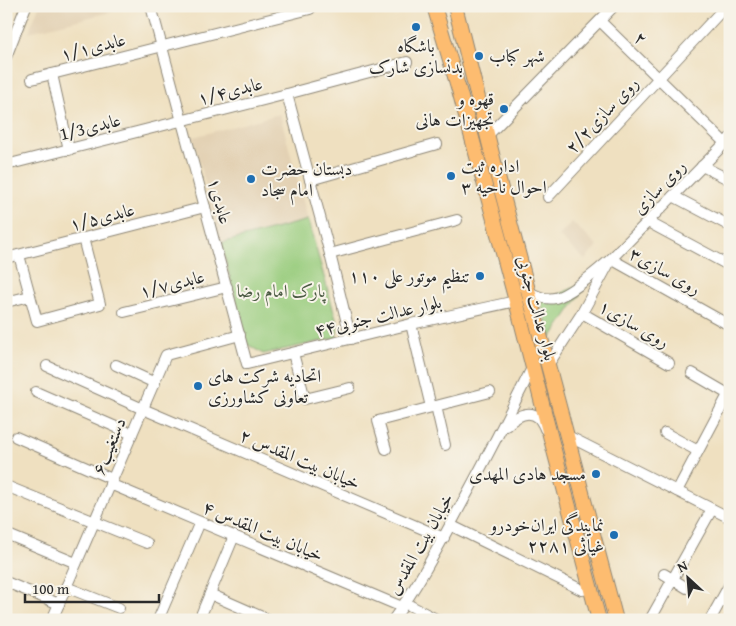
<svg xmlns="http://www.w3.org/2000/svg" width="736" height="626" font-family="'Gentium Book Plus',Amiri,serif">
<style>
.built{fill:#e3d1b4}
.green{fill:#98cc7d;stroke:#627c54}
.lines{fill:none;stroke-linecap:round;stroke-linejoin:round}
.minor-casing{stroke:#8d8676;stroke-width:12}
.major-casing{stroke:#8d8676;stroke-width:16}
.minor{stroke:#fff;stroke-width:10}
.major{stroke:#fdbc70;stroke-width:14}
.poi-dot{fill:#1f6fb2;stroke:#f7f3e8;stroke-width:2}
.labels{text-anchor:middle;stroke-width:4;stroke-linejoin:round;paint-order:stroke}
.street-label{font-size:18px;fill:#2b2b2b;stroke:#f7f3e8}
.poi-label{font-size:18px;fill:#2b2b2b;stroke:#f7f3e8;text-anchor:start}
.park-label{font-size:18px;fill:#4c5b44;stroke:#f7f3e8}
</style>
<rect width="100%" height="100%" fill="#f7f3e8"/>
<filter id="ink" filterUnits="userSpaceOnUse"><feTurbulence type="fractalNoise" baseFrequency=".02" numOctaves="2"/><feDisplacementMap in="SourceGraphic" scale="10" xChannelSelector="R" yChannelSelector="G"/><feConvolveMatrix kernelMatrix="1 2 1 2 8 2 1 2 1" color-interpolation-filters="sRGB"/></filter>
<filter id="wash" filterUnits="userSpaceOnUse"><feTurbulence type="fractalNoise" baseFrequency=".0096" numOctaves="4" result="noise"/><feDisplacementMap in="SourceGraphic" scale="20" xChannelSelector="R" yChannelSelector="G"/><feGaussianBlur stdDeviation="1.12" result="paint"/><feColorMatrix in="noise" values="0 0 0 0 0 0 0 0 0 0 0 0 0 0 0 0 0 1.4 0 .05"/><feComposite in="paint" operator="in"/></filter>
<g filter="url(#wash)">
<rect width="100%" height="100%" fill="#efe0c0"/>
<g class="built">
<path d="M39,6H135L29,32Z"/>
<path d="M280,114L308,220L221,243L193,137Z"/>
<path d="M572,222L597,246L585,260L559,236Z"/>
</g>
<g class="green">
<path d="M308,220L338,326L336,338L263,354L247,344L221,243Z"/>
<path d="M589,281L551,338L541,302Z"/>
</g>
</g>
<g filter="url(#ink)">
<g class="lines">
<defs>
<g id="minor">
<path d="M151,6L247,364L411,324L516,301"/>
<path d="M600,21L725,143"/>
<path d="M6,57L26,6"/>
<path d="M52,74L69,150"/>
<path d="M32,79L310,9"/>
<path d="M287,94L330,254L351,339"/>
<path d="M487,136L614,6"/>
<path d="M6,165L287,94L407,62"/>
<path d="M702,166L730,180"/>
<path d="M310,180L437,144"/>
<path d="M673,196L730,226"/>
<path d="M548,197L726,6"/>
<path d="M648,222L730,266"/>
<path d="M330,254L457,220"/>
<path d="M19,255L37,321L100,304L83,238"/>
<path d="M6,258L205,207"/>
<path d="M611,259L729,325"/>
<path d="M528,291C536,296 545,300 555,298C570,295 598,270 611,259L730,138"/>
<path d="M6,302L30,296"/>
<path d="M124,312L227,287"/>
<path d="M582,313L669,363"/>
<path d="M411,324L431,407"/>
<path d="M293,353L305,399L350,388"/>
<path d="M116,365L155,383"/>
<path d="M548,365L582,313L608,265"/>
<path d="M47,366L143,409L444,538"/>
<path d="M692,373L728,394"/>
<path d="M36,392L132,434"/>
<path d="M436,406L445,445"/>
<path d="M506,426C514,418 528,408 539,418C541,421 544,426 545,429"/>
<path d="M665,433L698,451"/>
<path d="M568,436L730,518"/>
<path d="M16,437L112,479"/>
<path d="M386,449L378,421L490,392"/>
<path d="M110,484L402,607"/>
<path d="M6,486L147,543"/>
<path d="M677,491L730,391"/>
<path d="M450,525L582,590L591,588"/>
<path d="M6,534L76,563"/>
<path d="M664,574L687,588"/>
<path d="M6,582L59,604"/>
<path d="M66,587L119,608"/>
<path d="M210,594L269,620"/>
<path d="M405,603L438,620"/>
<path d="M52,620L166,355L240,335"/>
<path d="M158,620L200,522"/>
<path d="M199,620L234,536"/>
<path d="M393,620C419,584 440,544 461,505C486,459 510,412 533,366"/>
<path d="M650,620L712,509"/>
<path d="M710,620L730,584"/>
</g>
<g id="major">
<path d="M434,6L459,90L516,301L551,439L599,620"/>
<path d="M455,6L496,170L616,620"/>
</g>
</defs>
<use href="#minor" class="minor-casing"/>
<use href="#major" class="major-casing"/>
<use href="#minor" class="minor"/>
<use href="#major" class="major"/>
</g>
</g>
<g class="poi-dot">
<circle cx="416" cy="27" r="5"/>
<circle cx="479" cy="56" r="5"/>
<circle cx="504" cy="109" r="5"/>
<circle cx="451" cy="176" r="5"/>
<circle cx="251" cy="179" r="5"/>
<circle cx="480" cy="276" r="5"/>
<circle cx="198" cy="386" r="5"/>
<circle cx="596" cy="474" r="5"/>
<circle cx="614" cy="535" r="5"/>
</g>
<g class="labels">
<g class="street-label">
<text transform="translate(641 38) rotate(44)" y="6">۲</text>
<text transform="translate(93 47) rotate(-14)" y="6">عابدی۱/۱</text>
<text transform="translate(230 91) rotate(-14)" y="6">عابدی۱/۴</text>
<text transform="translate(602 115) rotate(-47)" y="6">روی سازی۲/۲</text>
<text transform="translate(90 127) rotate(-14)" y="6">عابدی1/3</text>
<text transform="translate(659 187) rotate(-46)" y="6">روی سازی</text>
<text transform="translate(220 201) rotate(75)" y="6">۱عابدی</text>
<text transform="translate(102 217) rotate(-14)" y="6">عابدی۱/۵</text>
<text transform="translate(665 271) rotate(29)" y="6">روی سازی۳</text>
<text transform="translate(172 284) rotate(-14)" y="6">عابدی۱/۷</text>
<text transform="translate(537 308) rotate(75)" y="6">بلوار عدالت جنوبی</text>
<text transform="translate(378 316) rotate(-13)" y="6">بلوار عدالت جنوبی۴۴</text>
<text transform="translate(634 324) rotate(30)" y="6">روی سازی۱</text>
<text transform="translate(109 446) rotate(-67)" y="6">دستغیب۶</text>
<text transform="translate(300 459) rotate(23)" y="6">خیابان بیت المقدس ۲</text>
<text transform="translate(263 531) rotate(23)" y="6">خیابان بیت المقدس ۴</text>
<text transform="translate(420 544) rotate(-60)" y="6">خیابان بیت المقدس</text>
</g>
<g class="poi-label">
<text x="416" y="52" text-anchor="middle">باشگاه<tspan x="416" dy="21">بدنسازی شارک</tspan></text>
<text x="489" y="62">شهر کباب</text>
<text x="494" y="105" text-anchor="end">قهوه و<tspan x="494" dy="21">تجهیزات هانی</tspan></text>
<text x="461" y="172">اداره ثبت<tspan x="461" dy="21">احوال ناحیه ۳</tspan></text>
<text x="261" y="175">دبستان حضرت<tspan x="261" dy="21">امام سجاد</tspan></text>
<text x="470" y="282" text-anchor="end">تنظیم موتور علی ۱۱۰</text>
<text x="208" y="382">اتحادیه شرکت های<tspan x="208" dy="21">تعاونی کشاورزی</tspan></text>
<text x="586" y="480" text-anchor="end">مسجد هادی المهدی</text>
<text x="604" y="531" text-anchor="end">نمایندگی ایران‌خودرو<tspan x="604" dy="21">غیاثی ۲۲۸۱</tspan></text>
</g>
<g class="park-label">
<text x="281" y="297">پارک امام رضا</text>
</g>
</g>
<rect width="736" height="626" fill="none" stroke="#f7f3e8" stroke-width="25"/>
<g transform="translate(688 578) rotate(334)" stroke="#f7f3e8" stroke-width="4" paint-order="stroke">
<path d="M0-4L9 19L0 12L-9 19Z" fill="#2b2b2b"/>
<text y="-8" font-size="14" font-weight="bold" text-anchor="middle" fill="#2b2b2b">N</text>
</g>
<path d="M25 594v8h134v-8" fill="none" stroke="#2b2b2b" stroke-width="2.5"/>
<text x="32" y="594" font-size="15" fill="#2b2b2b" stroke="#f7f3e8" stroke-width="4" paint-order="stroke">100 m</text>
</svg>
